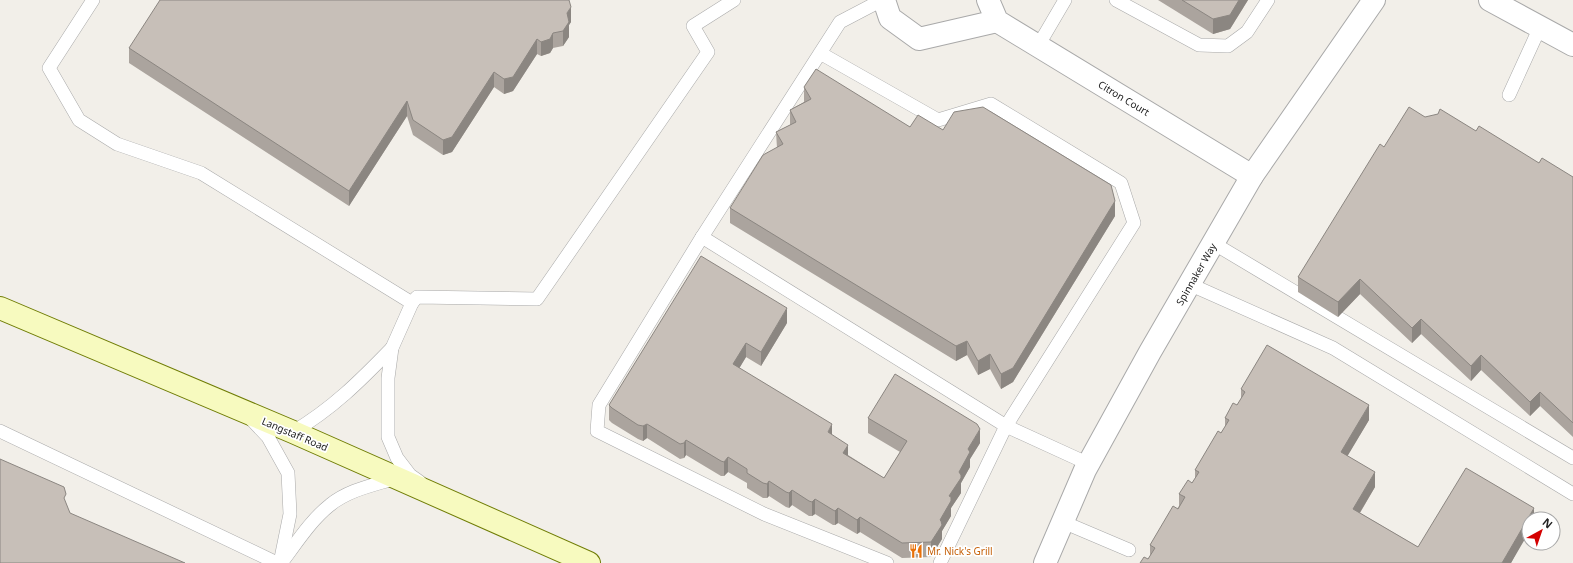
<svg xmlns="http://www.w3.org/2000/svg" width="1573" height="563" font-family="'Noto Sans',sans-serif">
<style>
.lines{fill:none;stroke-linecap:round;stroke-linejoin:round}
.lane-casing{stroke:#a9a9a9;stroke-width:14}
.street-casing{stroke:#a9a9a9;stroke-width:24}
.secondary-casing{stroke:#707d05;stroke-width:24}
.lane{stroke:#fff;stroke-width:13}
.street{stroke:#fff;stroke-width:22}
.secondary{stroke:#f7fabf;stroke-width:22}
.wall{fill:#aba49e}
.shaded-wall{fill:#8b8681}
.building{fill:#c7bfb8;stroke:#8b8681}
.labels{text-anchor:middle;stroke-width:3.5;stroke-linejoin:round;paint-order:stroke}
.street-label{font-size:10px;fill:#222;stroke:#fff}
.food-label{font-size:10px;fill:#c56008;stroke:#fff;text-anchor:start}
</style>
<rect width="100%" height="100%" fill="#f2efe9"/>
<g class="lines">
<defs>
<g id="lane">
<path d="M93,0L49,68L79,120L117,144L201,173L412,303"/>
<path d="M1116,0L1199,45L1228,46L1247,32L1268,0"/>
<path d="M1038,46L1065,0"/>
<path d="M820,53L938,120L991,104L1121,183L1134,223L1006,426L702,237L840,22L882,0"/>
<path d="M1509,95L1540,27"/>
<path d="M702,237L599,405L597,431L764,514L887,563"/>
<path d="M1213,243L1573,458"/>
<path d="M1189,284L1333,348L1573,494"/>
<path d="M251,419L268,437L288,473L290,514L280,563"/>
<path d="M0,431L277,563"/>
<path d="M293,432C333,408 359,382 392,348"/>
<path d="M420,482L410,475L397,458L388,437V378L392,348L412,303L417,297L537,299L708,52L693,26L734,0"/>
<path d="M1063,522L1129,550"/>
<path d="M282,562C297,542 311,520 330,505C348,490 374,485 396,478"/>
<path d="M940,563L1006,426L1089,464"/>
</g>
<g id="street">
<path d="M884,0L890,18L919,39L997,21"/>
<path d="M988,0L997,21L1252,176"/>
<path d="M1490,0L1573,45"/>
<path d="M1045,563L1085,470L1150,352L1252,176L1374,0"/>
</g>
<path id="secondary" d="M0,308L293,432L589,563"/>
</defs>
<use href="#lane" class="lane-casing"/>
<use href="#street" class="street-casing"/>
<use href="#secondary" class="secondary-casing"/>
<use href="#lane" class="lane"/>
<use href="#street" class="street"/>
<use href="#secondary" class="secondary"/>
</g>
<g class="wall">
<path d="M1158,0H1248L1230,29L1213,34Z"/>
<path d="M571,22L569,25V37L563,46L553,48L550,53L541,56L537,54L513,91L504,94L494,87L452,152L443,155L413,135L407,116L349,206L129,63V48Z"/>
<path d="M804,87L910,127L943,130L1115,216L1013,382L1001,389L990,369L978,375L967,355L956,361L730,223V208L777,148L776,132L790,125V110L804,102Z"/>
<path d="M1425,117L1476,131L1539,163L1573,177V437L1540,406L1530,416L1481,370L1471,381L1421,334L1412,343L1360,294L1338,317L1298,292V277L1384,147Z"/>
<path d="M787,323L761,366L746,357L739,368L832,435L848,455L884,478L900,452L868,433V418L980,443L970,459V467L961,483V493L951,508V516L942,531V539L931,557L902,558L860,532L857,534L838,523L835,525H833L815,514L812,516H809L792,505L789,508L786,507L769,496L767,498H763L747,488V483L728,472L724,476H721L686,455L684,458L680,459L647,438L643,441L638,439L612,423L609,420V405Z"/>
<path d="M1241,389L1369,420L1347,456L1375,487L1360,513L1418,547L1534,519L1511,563L1148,559L1150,556V545L1179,506V494L1192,483L1195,479V470L1225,427V418L1237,405L1241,399Z"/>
</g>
<g class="shaded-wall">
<path d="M1239,0H1248L1230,29L1213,34V19Z"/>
<path d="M571,7V22L569,25V37L563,46V31L567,13Z"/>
<path d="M553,33V48L550,53L541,56V42Z"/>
<path d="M537,39V54L513,91L504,94V79Z"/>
<path d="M494,72V87L452,152L443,155V140Z"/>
<path d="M407,101V116L349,206V191Z"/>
<path d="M1115,201V216L1013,382L1001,389V374Z"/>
<path d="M1360,279V294L1338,317V302Z"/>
<path d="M787,308V323L761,366V352Z"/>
<path d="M1421,319V334L1412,343V328Z"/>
<path d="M967,341V355L956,361V346Z"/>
<path d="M746,343V357L733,379V364Z"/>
<path d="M990,354V369L978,375V361Z"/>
<path d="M1481,355V370L1471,381V366Z"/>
<path d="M1540,392V406L1530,416V402Z"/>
<path d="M1369,405V420L1341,467V452Z"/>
<path d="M647,424V438L643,441V426Z"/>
<path d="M832,424V439L828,432Z"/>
<path d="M980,429V443L970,459V467L961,483V493L951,508V516L942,531V539L931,557V542L959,472L968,449Z"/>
<path d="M686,440V455L684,458V443Z"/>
<path d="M848,445V460L843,453Z"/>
<path d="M728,457V472L724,476V462Z"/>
<path d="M1375,472V487L1353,524V509Z"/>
<path d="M769,481V496L767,498V484Z"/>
<path d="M792,490V505L789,508V493Z"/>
<path d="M815,499V514L812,516V502Z"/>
<path d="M838,508V523L835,525V511Z"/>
<path d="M1534,508V519H1529V532L1511,563H1502Z"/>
<path d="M860,517V532L857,534V520Z"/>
</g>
<g class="building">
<path d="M160,0H569L571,7L567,13L569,22L563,31L553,33L550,39L541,42L537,39L513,77L504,79L494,72L452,137L443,140L413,120L407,101L349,191L129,48Z"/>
<path d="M1182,0H1239L1230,15L1213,19Z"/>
<path d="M816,69L910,127L918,115L943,130L954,112L983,107L1111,185L1115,201L1013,368L1001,374L990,354L978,361L967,341L956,346L730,208L763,155L783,144L776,132L796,122L790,110L811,99L804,87Z"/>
<path d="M1409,107L1425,117L1438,114L1440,109L1476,131L1479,126L1539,163L1542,158L1573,177V423L1540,392L1530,402L1481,355L1471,366L1421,319L1412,328L1360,279L1338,302L1298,277L1380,144L1384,147Z"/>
<path d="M701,256L787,308L761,352L746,343L733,364L832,424L828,432L848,445L843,453L884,478L907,441L868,418L895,374L977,424L980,429L968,449L970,452L959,472L961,475V478L949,496L951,497V501L940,520L941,521L942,525L931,542L902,543L860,517L857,520L838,508L835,511L833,510L815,499L812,502L809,501L792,490L789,493L786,492L769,481L767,484L763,483L747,473V469L728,457L724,462L721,461L686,440L684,443L680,444L647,424L643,426L638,425L612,408L609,405Z"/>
<path d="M1267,345L1369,405L1341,452L1375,472L1353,509L1418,547L1466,468L1534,508L1502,563H1140L1144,557L1148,559L1155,548L1150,545L1173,506L1178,509L1185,497L1179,494L1188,480L1192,483L1199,472L1195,470L1218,431L1221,433L1229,420L1225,418L1233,403L1237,405L1245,392L1241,389Z"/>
<path d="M0,459L64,487L66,494L64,498L70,513L185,563H0Z"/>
</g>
<defs>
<symbol id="restaurant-bare" viewBox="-9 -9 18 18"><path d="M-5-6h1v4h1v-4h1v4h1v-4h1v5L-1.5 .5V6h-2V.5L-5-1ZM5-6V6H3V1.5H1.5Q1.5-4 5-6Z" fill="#e8710a" stroke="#fff" stroke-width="2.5" paint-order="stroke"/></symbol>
</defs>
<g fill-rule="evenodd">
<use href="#restaurant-bare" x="906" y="541" width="20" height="20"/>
</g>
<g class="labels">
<g class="street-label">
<text transform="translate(1124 98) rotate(31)" y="4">Citron Court</text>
<text transform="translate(1196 274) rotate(-60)" y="4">Spinnaker Way</text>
<text transform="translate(295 434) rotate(23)" y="4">Langstaff Road</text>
</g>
<g class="food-label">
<text x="927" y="555">Mr. Nick's Grill</text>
</g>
</g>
<g transform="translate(1541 531) rotate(40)"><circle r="19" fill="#ffffff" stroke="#a7a7a7"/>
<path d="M0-3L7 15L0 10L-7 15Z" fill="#d40000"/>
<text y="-6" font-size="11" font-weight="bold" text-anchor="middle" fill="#222222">N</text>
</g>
</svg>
